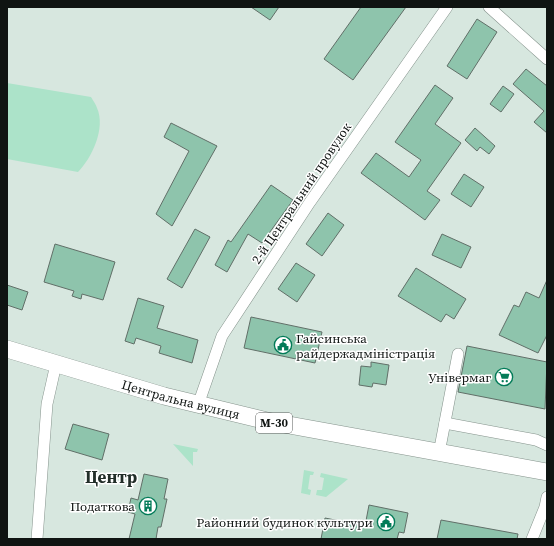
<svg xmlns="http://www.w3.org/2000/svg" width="554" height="546" font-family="'Source Serif 4',serif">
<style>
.green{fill:#ace3c9}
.building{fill:#8ec4ac;stroke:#616f68}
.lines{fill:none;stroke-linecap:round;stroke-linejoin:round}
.minor-casing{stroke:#85938c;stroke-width:12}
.highway-casing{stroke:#85938c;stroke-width:18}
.minor{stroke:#fff;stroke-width:11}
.highway{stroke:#fff;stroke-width:17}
.labels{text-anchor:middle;stroke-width:3;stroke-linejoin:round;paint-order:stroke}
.shield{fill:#fff;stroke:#575a59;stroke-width:1}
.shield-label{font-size:12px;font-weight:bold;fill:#0f1412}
.street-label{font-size:13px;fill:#0f1412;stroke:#fff}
.poi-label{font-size:13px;fill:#0f1412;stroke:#fff;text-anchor:end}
.district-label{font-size:17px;font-weight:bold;fill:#222e29;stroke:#fff}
</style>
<rect width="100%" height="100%" fill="#d7e7df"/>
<g class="green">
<path d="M7,83L91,97C93,101 96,104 97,108C106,128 92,158 78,172L7,159Z"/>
<path d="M173,444L198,449L197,452H193V466Z"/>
<path d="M304,470L314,472L313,475H310L308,489L311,490L310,495L301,493Z"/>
<path d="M321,473L348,479L326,497L316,495L317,490H322L324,478L320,477Z"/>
</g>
<g class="building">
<path d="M251,7H279L270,20Z"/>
<path d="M361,7H406L353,80L324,59Z"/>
<path d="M477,19L497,32L467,79L447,66Z"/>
<path d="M526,69L547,86V133L534,122L544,111L513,84Z"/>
<path d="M435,85L453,98L435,124L461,143L427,191L440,200L425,220L361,173L376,153L409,177L421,160L395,142Z"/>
<path d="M503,86L514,94L501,112L490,104Z"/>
<path d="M171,123L217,146L172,226L156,214L189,151L164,137Z"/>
<path d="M475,128L495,146L489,154L480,147L477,151L465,140Z"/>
<path d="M464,174L484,187L471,207L451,194Z"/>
<path d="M271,185L293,200L262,243L248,234L227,272L215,265L228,240L231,242Z"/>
<path d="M328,213L344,225L322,256L306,244Z"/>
<path d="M195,229L210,237L182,288L167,279Z"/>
<path d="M442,234L471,247L461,268L432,255Z"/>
<path d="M55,244L115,262L103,300L82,294L81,299L72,296L74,291L44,282Z"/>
<path d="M296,263L315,275L297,302L278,289Z"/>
<path d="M416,268L466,299L454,319L446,314L441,322L398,296Z"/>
<path d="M547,280V335L538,353L499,335L514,305L519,307L526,292L539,298Z"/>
<path d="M7,285L28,292L22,310L7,305Z"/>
<path d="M138,298L164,306L157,328L198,340L192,363L159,353L161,346L136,338L134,344L125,341Z"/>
<path d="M251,317L322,332L315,363L244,348Z"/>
<path d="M467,346L547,362L545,409L458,392Z"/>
<path d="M371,362L389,365L386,385L373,383L372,387L359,385L361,366L371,367Z"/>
<path d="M73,424L109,434L102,460L65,449Z"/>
<path d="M144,474L168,479L164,499H167L161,527H158L156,539H129L135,514L128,512L131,498L138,500Z"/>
<path d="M369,505L408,513L404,533L399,532L397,539H321L325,518L365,526Z"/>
<path d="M441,520L518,534L517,539H437Z"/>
</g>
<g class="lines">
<defs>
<g id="minor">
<path d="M489,7L547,59"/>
<path d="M198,405L222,336L310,202L447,7"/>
<path d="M445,423L536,440L547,445"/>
<path d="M439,453L458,354"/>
<path d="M37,539L47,404L56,364"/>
<path d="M532,539L545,507L547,497"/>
</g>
<g id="highway">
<path id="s1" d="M7,349L164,396L267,421L547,472"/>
</g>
</defs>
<use href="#minor" class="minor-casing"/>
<use href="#highway" class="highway-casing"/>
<use href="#minor" class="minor"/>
<use href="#highway" class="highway"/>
</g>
<defs>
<symbol id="civic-ring" viewBox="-11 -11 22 22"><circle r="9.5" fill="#fff" stroke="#037b58" stroke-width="1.5"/><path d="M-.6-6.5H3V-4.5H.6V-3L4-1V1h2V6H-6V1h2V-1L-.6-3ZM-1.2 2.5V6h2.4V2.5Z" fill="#037b58"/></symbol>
<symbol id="supermarket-ring" viewBox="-11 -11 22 22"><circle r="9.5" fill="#fff" stroke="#037b58" stroke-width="1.5"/><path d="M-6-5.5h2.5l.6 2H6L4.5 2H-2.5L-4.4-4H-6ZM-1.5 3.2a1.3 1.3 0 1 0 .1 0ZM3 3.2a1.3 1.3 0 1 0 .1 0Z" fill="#037b58"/></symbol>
<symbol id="building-ring" viewBox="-11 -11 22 22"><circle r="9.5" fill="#fff" stroke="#037b58" stroke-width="1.5"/><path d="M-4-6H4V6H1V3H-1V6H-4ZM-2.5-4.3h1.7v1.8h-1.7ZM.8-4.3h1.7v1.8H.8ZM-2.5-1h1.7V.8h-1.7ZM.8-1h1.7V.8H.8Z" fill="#037b58"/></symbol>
</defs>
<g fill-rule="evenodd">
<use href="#civic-ring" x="273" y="335" width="20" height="20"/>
<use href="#supermarket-ring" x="494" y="367" width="20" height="20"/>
<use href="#building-ring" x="138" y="496" width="20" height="20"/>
<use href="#civic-ring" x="376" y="512" width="20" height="20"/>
</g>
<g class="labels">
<rect class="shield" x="256" y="413" width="36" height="20" rx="3"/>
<g class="shield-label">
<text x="274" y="427">М-30</text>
</g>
<g class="street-label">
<text transform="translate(301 193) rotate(-56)" y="5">2-й Центральний провулок</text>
<text dy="5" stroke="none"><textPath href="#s1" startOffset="181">Центральна вулиця</textPath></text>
</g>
<g class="poi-label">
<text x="296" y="343" text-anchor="start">Гайсинська<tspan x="296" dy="15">райдержадміністрація</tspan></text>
<text x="491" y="382">Універмаг</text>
<text x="135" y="511">Податкова</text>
<text x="373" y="527">Районний будинок культури</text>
</g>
<g class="district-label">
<text x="111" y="483">Центр</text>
</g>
</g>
<rect width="554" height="546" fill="none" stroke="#0f1412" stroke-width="16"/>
</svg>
